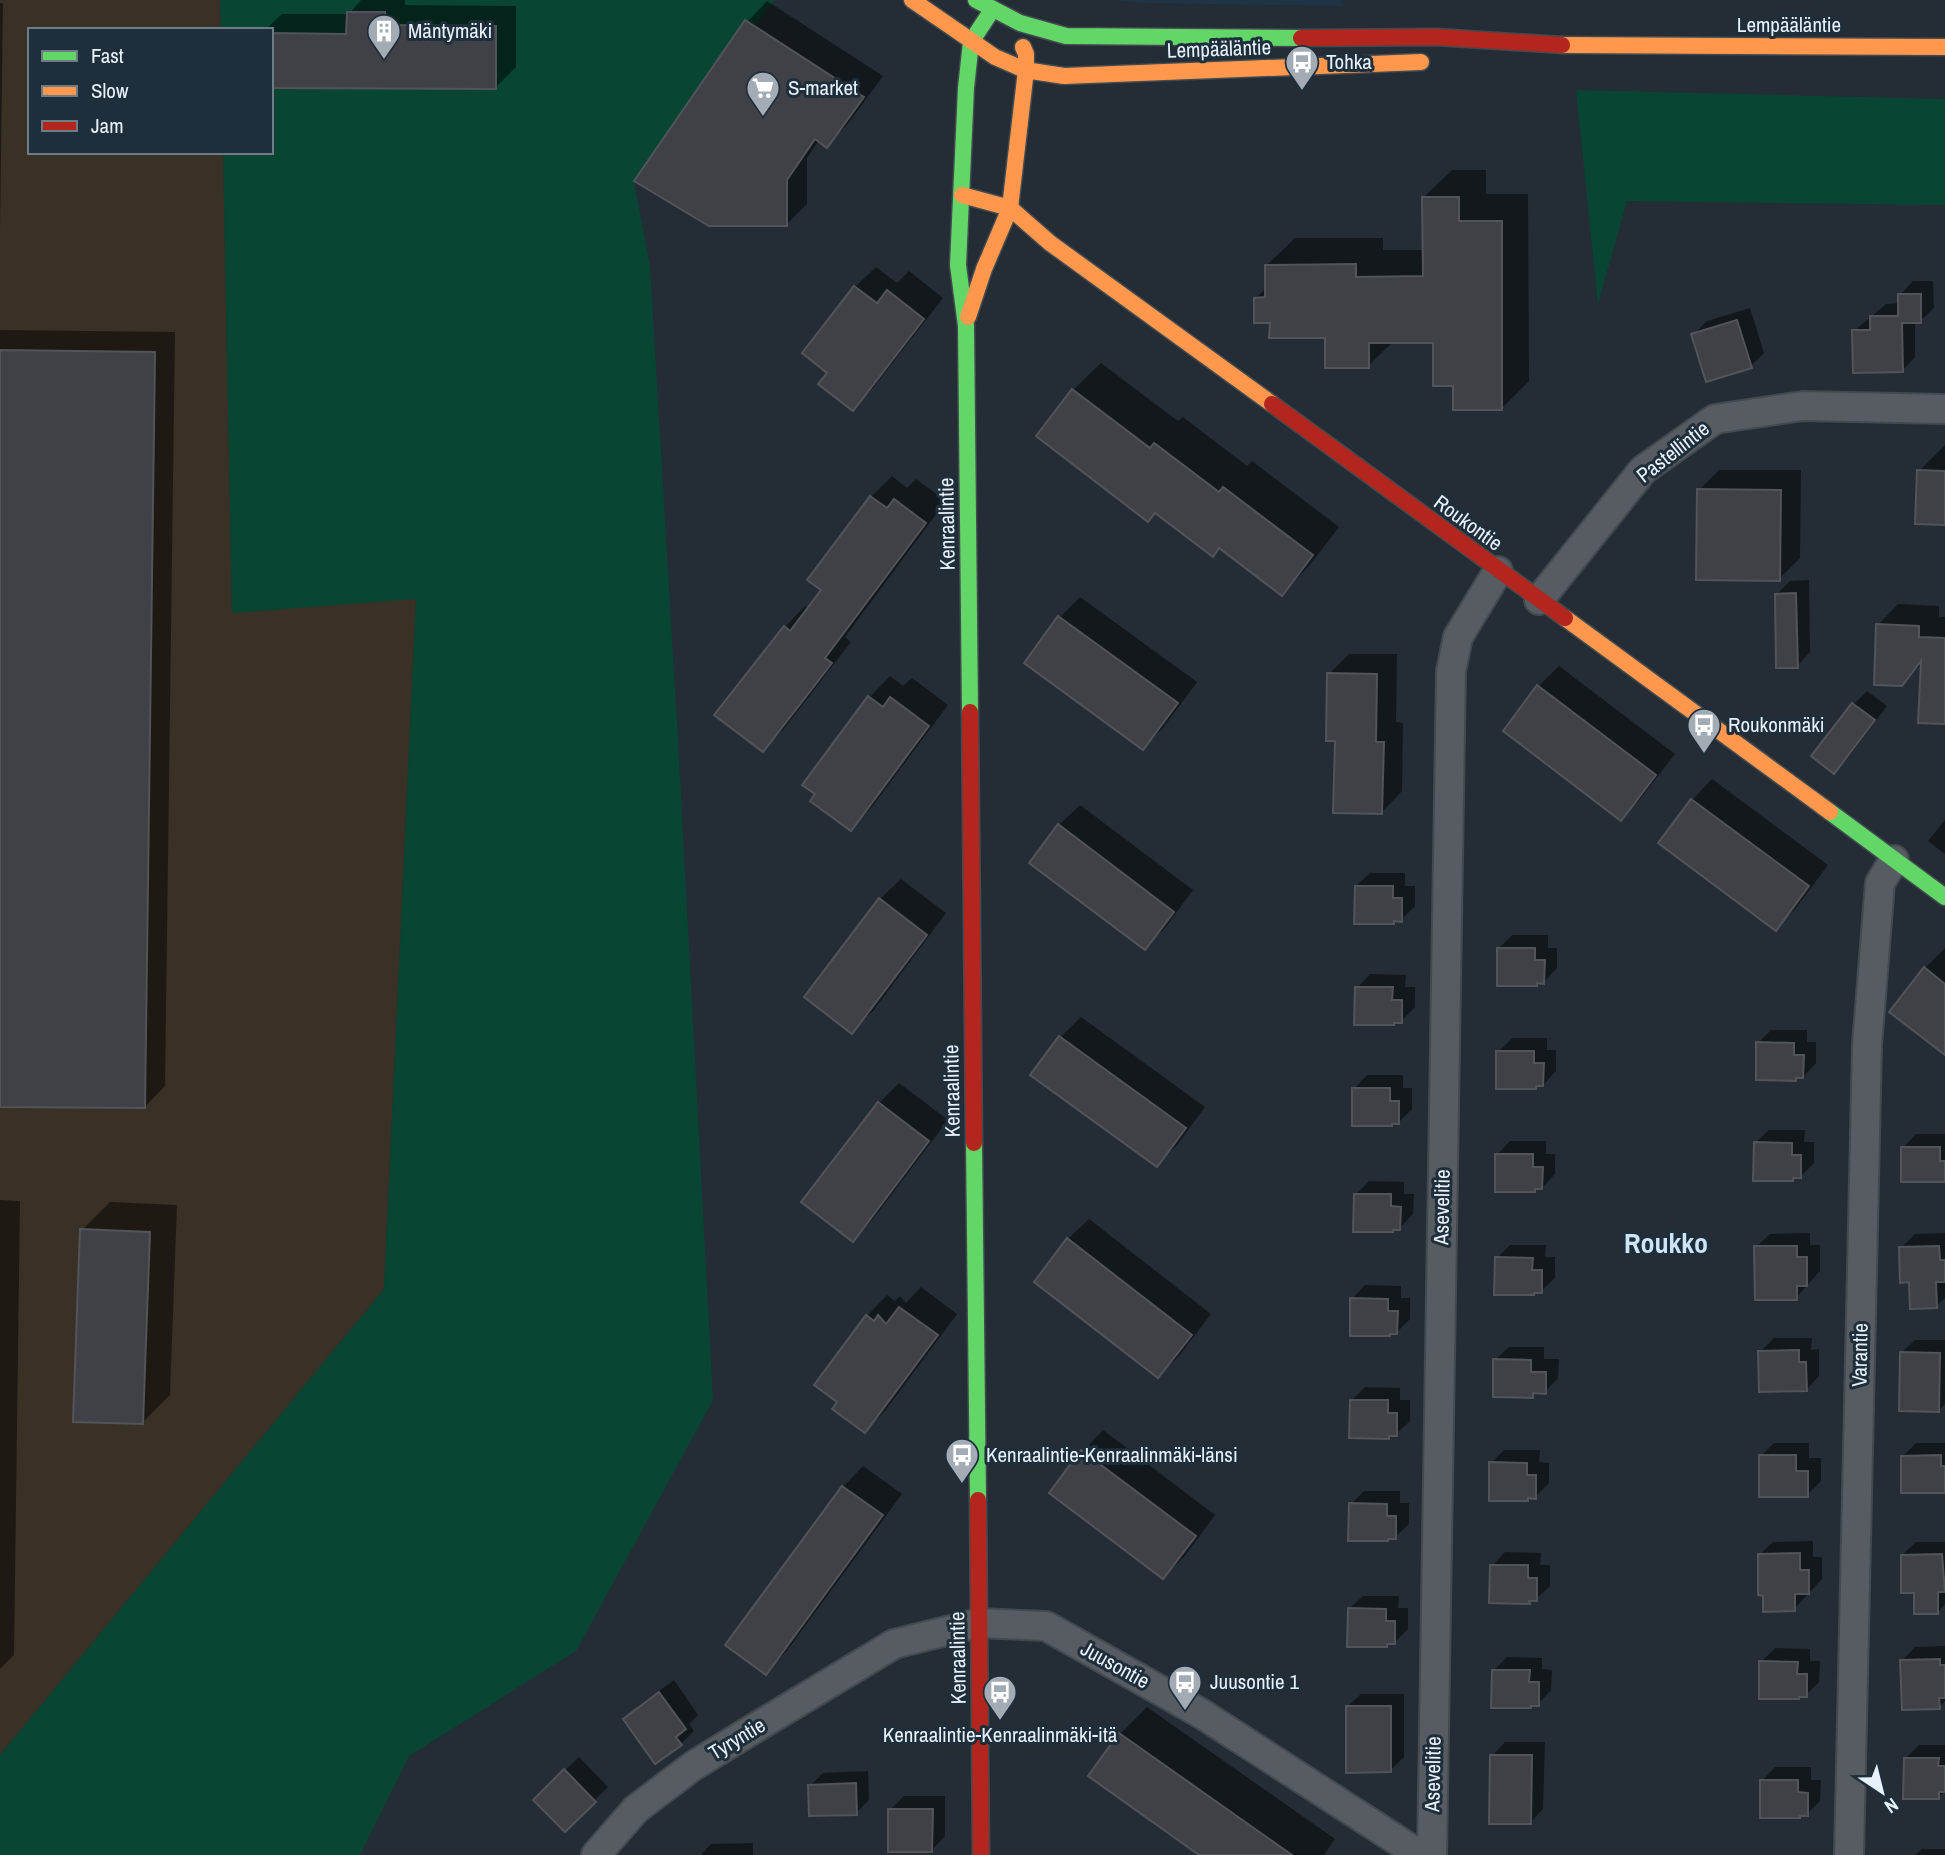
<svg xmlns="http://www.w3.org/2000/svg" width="1945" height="1855" font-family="'Archivo Narrow',sans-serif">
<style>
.built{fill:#1f3445}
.industrial{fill:#393125}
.green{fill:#094533}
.shadow{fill:#0007}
.building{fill:#404147;stroke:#52545a;stroke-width:2}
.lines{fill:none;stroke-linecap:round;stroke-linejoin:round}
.street-casing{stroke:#424a50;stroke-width:32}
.fast-casing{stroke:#424a50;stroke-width:19}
.slow-casing{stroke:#424a50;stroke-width:19}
.jam-casing{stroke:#424a50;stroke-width:19}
.street{stroke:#565c62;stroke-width:28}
.fast{stroke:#63d668;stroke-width:16}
.slow{stroke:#ff974d;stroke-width:16}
.jam{stroke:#b3261e;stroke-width:16}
.labels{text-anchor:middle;stroke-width:6;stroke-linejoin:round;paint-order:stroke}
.street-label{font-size:21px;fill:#e7f1fa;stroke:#1e2e3b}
.poi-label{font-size:21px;fill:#e7f1fa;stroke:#1e2e3b;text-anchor:start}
.district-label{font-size:28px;font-weight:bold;fill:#cfe4f6;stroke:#1e2e3b}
</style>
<rect width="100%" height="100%" fill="#242d35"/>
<path class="built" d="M1111,0H1340L1344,6L1143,3Z"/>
<path class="industrial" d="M0,0H220L221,30H30V152H223L232,613L416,598L384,1289L0,1755Z"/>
<g class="green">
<path d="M220,0H774L634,182L650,266L678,740L713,1400L576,1651L409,1756L360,1855H0V1755L384,1289L416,599L232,613L223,152H271V30H221Z"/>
<path d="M1576,90L1945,99V205L1627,201L1598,304Z"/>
</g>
<g class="shadow">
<path d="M361,0H405V5L516,6V67L495,88L271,86V30H265L282,14H349Z"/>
<path d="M767,1L883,76L847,125L826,145L819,140L807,158V204L787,224L747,22Z"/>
<path d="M0,3H3L0,233Z"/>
<path d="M1452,170H1486V194H1528L1529,381L1501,409L1454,384L1435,341L1393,342L1368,366L1326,336L1271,321L1256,298L1267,287V265L1295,238H1383V250H1424V197Z"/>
<path d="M876,267L897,283L909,271L943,298L873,388L853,409L830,372L855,287Z"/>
<path d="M1913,281H1933L1934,308L1920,321H1915V357L1902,371L1854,331L1886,304L1900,303V295Z"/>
<path d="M1750,308L1764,353L1751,366L1693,335L1707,321Z"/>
<path d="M0,330L175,332L165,1086L145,1107L0,1105Z"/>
<path d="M1101,363L1178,421L1183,417L1247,466L1252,461L1339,527L1309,566L1282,594L1221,547L1213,555L1156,512L1038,436L1073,390Z"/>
<path d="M1945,445V523L1919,471Z"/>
<path d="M1719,470H1801L1800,558L1779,579L1699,490Z"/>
<path d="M892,476L907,488L916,479L946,501L845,637L851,642L783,730L762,750L717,715L785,627L805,606L809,609L823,590L810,580L871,497Z"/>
<path d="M1809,580L1810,652L1797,666L1777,594L1790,581Z"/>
<path d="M1080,597L1197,682L1163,728L1143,748L1060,617Z"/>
<path d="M1898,604L1939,606V617H1945V723L1922,663L1901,685L1878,625Z"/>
<path d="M1349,654H1397L1396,722L1403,723L1402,791L1382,812L1336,740L1329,674Z"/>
<path d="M1559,666L1675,754L1641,798L1621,819L1505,730L1539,686Z"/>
<path d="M890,676L903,686L912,678L948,705L871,808L851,829L817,794L805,784L870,697Z"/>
<path d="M1867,691L1887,706L1848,758L1834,771L1814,756L1854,704Z"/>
<path d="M1712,779L1828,865L1796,908L1776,928L1692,800Z"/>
<path d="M1080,805L1193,890L1165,928L1144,948L1059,825Z"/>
<path d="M1945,820V854L1928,841Z"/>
<path d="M1370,873H1405V886H1415V906L1401,920L1394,922L1356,886Z"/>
<path d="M901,879L946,913L873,1011L852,1031L880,899Z"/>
<path d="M1512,935H1548V948H1557V968L1544,982L1536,984L1499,948Z"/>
<path d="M1945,948V1053L1925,968Z"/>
<path d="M1370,974L1406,975L1405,987H1415V1007L1401,1021L1393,1024L1357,988Z"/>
<path d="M1081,1017L1205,1107L1177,1145L1156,1165L1033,1075L1061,1037Z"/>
<path d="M1771,1030H1807V1042H1816V1063L1803,1077L1795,1079L1758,1043Z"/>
<path d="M1512,1038H1547V1050H1556V1071L1543,1085L1535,1087L1498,1052Z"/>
<path d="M1367,1075H1403V1088H1412V1109L1399,1122L1354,1089Z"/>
<path d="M899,1083L948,1120L873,1219L853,1239L879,1103Z"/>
<path d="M1769,1130H1805L1804,1142H1814V1163L1800,1177L1793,1179L1755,1143Z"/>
<path d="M1916,1134H1945V1180L1903,1148Z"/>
<path d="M1510,1141H1546V1154H1555V1174L1542,1188L1534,1190L1497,1155Z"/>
<path d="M1369,1181L1404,1182V1194H1414L1413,1214L1400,1228L1355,1195Z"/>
<path d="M0,1200L20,1201L14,1655L0,1669Z"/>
<path d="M110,1202L177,1205L170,1395L143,1422L82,1230Z"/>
<path d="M1089,1219L1211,1314L1179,1356L1158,1376L1068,1239Z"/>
<path d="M1810,1233V1245H1820V1271L1796,1298L1756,1247L1770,1234Z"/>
<path d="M1945,1233V1298L1936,1306L1911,1281L1901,1248L1915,1234Z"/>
<path d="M1510,1245H1546L1545,1257H1555V1278L1541,1291L1534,1294L1497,1258Z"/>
<path d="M1365,1285L1401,1286V1298H1410V1319L1397,1332L1352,1299Z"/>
<path d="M921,1287L957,1314L885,1411L865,1431L840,1402L867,1316L887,1295L895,1301L900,1296L906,1303Z"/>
<path d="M1774,1338H1812L1811,1350L1819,1349V1376L1806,1390L1760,1352Z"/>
<path d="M1915,1340H1945V1404L1939,1410L1901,1353Z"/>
<path d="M1509,1347H1544V1359H1559L1558,1378L1545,1392H1537L1532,1396L1495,1360Z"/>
<path d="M1365,1387L1400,1388V1400H1410V1421L1396,1434L1388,1437L1351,1401Z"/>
<path d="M1103,1430L1215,1515L1184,1557L1163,1577L1051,1493L1083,1451Z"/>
<path d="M1774,1443H1809V1458H1821V1481L1807,1495L1761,1456Z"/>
<path d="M1916,1443H1945V1491L1903,1456Z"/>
<path d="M1504,1450H1540L1539,1462L1549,1463V1483L1535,1497L1528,1499L1491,1463Z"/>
<path d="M863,1466L902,1494L786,1652L766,1672L843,1487Z"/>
<path d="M1364,1491H1400V1503H1409V1524L1395,1537L1387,1540L1351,1504Z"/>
<path d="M1813,1541V1557H1822V1579L1794,1609L1759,1555L1773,1542Z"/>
<path d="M1916,1542H1945V1604L1938,1612L1916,1591L1902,1555Z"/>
<path d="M1505,1552L1541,1553L1540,1565H1550V1586L1536,1599L1529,1602L1492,1566Z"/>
<path d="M1363,1596H1399L1398,1608H1408V1629L1394,1643L1387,1645L1349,1609Z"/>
<path d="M1945,1646V1701L1939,1707L1902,1661L1915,1647Z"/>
<path d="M1775,1648L1810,1649V1661H1820L1819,1682L1806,1695H1801L1761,1662Z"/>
<path d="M1507,1657L1542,1658V1669L1552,1670L1551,1690L1538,1704L1493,1671Z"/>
<path d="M674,1680L698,1715L689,1724L694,1731L681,1744L625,1719L638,1706Z"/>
<path d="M1361,1694H1404V1757L1391,1770L1347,1707Z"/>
<path d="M1147,1707L1335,1839L1324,1855H1202L1120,1734Z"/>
<path d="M1505,1742H1545L1543,1809L1530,1823L1492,1756Z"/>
<path d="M1919,1745H1945V1791L1938,1797L1905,1759Z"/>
<path d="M579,1757L608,1787L565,1830L535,1800Z"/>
<path d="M1775,1767H1811V1780H1821L1820,1801L1807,1814L1762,1781Z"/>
<path d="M868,1771L869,1800L856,1813L810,1786L823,1773Z"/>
<path d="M904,1796H945V1836L932,1850L890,1810Z"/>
<path d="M753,1843V1855H701L711,1844Z"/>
<path d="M1922,1849H1945V1855H1915Z"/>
</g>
<g class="building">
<path d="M347,12H385V25L496,26V89L271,88V33L346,34Z"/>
<path d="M745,20L864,97L827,148L815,139L787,180V226H709L634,181Z"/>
<path d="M1422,197H1459V221H1502V410H1453V386H1433V343H1369V368H1325V338H1269L1270,323H1254V298L1265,297V265L1356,264V277L1423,276Z"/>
<path d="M854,286L877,303L887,290L924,319L853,411L818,384L827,373L802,353Z"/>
<path d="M1898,294H1921V323H1902L1903,372L1853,373L1852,330H1870V316H1898Z"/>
<path d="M1737,320L1752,368L1706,382L1691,334Z"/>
<path d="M0,350L155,352L145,1108L0,1107Z"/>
<path d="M1072,389L1150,448L1154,443L1219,492L1223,487L1313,555L1282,596L1219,548L1213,557L1155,513L1148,522L1036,436Z"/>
<path d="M1917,470L1945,471V525L1915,524Z"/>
<path d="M1697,489L1781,490L1780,581L1696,580Z"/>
<path d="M870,496L887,508L894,499L926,523L825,658L832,663L763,752L714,715L784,626L790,631L821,590L807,580Z"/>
<path d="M1796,593L1798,668H1776L1775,594Z"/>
<path d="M1058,616L1178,703L1143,750L1024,663Z"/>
<path d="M1876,624L1919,626V637L1945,638V724L1918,723L1921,661L1902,686L1874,685Z"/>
<path d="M1327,673L1377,674L1376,742H1384L1382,814L1333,813L1335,741H1326Z"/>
<path d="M1537,685L1656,775L1621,821L1503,731Z"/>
<path d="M868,696L883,707L890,697L929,726L851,831L810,801L815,794L802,785Z"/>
<path d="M1852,703L1875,720L1834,774L1811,756Z"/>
<path d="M1691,799L1809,886L1776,931L1658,843Z"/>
<path d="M1058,824L1174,912L1145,950L1029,863Z"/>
<path d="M1355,886H1393V898H1402V922L1394,921V924H1354Z"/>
<path d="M879,898L927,935L852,1034L804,997Z"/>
<path d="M1497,948H1535V960H1545L1544,984L1537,983V986H1497Z"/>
<path d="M1924,967L1945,984V1055L1889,1012Z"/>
<path d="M1355,987H1393L1392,1000H1402V1023H1394V1025H1354Z"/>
<path d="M1059,1036L1186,1128L1157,1167L1030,1075Z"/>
<path d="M1756,1042L1794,1043V1055H1804L1803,1078H1796V1081L1756,1080Z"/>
<path d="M1496,1051H1534V1063H1544L1543,1086H1536V1089H1496Z"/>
<path d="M1352,1088H1390V1101H1399V1124H1392V1126H1352Z"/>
<path d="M878,1102L929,1141L853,1242L801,1202Z"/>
<path d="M1754,1142L1792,1143V1155H1801V1178H1793V1181H1753Z"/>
<path d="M1901,1147H1940V1161H1945V1182H1901Z"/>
<path d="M1495,1154H1533V1167H1543L1542,1189H1535V1192H1495Z"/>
<path d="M1354,1194H1391V1206L1401,1207L1400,1230H1393V1232H1353Z"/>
<path d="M80,1229L150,1232L143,1424L73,1422Z"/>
<path d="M1067,1238L1192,1335L1158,1378L1034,1282Z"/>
<path d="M1754,1246H1797V1257H1807V1286H1797V1300H1755Z"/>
<path d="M1939,1246L1940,1260H1945V1282H1936L1937,1308L1910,1309L1909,1282L1900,1283L1899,1247Z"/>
<path d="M1495,1257L1533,1258L1532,1270H1542V1293H1534V1295H1494Z"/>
<path d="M1350,1298L1388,1299V1311H1398L1397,1334H1390V1336H1350Z"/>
<path d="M899,1307L938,1335L865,1433L832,1409L837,1402L814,1385L866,1315L874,1321L878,1315L886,1324Z"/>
<path d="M1799,1350V1362H1806L1807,1391L1759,1392L1758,1351Z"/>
<path d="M1900,1352L1940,1353L1939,1412L1899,1411Z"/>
<path d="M1493,1359L1531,1360V1372H1546V1394L1533,1393V1398L1493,1397Z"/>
<path d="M1350,1400H1388V1413H1397V1436H1389V1439L1349,1438Z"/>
<path d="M1081,1450L1196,1536L1163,1579L1049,1493Z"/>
<path d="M1759,1455H1796V1471H1808V1497H1759Z"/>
<path d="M1941,1455V1466H1945V1493H1901V1456Z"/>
<path d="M1489,1462L1527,1463V1475H1536V1499L1528,1498V1501H1489Z"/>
<path d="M842,1486L883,1515L766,1675L725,1645Z"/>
<path d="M1349,1503L1387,1504V1516H1396V1539H1388V1541H1348Z"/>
<path d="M1800,1553V1570H1809V1594H1795V1611L1763,1612V1596L1758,1595V1554Z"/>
<path d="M1942,1554L1945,1592H1938V1614H1914V1593H1901V1555Z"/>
<path d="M1490,1565H1528V1578H1537V1601H1529L1530,1604L1489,1603Z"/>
<path d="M1348,1608L1386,1609V1621H1395V1644H1387V1647H1347Z"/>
<path d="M1940,1659V1665H1945V1698H1939L1940,1709L1902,1710L1900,1660Z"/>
<path d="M1759,1661L1798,1662L1797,1674H1807V1697H1799V1699H1759Z"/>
<path d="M1492,1670H1530L1529,1682H1539V1706H1531V1708H1491Z"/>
<path d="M659,1692L686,1729L676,1737L682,1745L655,1764L623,1719Z"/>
<path d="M1346,1706H1391V1772L1346,1773Z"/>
<path d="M1119,1733L1292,1855H1199L1088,1776Z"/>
<path d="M1490,1755H1532L1531,1824H1489Z"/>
<path d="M1904,1758H1939L1938,1766H1945V1792H1939V1799H1903Z"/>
<path d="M564,1769L596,1802L565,1832L533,1800Z"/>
<path d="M1760,1780H1798V1792L1808,1793V1816H1800V1818H1760Z"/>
<path d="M856,1783L857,1815L809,1816L808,1785Z"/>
<path d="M888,1809H933L932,1852H888Z"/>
</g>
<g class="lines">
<defs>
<g id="street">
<path d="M1539,600L1643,470L1715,419L1803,406L1945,409"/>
<path d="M596,1855L636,1809L693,1766L750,1731L894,1644L979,1623L1046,1626L1202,1714L1420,1855"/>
<path d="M1432,1855L1451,671L1458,637L1498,571"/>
<path d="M1849,1855L1867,1045L1880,883L1894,860"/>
</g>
<g id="fast">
<path d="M976,0L1020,23L1066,36L1301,38"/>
<path d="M970,712L966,326L958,265L966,88L971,42L992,10"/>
<path d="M1830,812L1945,897"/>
<path d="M974,1143L978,1500"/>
</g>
<g id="slow">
<path d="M912,0L995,57L1025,70L1064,76L1421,62"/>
<path d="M1562,45L1945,47"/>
<path d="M962,195L1010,208L1050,243L1272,404"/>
<path d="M968,317L984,269L1010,208L1026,70V54L1023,47"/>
<path d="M1565,618L1830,812"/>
</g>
<g id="jam">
<path d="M1301,38L1436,37L1562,45"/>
<path d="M1272,404L1565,618"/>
<path d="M970,712L974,1143"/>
<path d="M978,1500L981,1855"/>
</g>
</defs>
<use href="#street" class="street-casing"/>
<use href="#fast" class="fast-casing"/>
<use href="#slow" class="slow-casing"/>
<use href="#jam" class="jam-casing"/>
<use href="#street" class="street"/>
<use href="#fast" class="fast"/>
<use href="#slow" class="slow"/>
<use href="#jam" class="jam"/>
</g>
<defs>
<symbol id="building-pin" viewBox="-11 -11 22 30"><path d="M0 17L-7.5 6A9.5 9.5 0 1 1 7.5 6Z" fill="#a3acb5" stroke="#1e2e3b"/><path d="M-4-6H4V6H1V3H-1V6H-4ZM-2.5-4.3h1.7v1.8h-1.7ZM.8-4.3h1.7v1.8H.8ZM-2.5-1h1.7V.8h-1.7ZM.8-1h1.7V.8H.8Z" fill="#fff"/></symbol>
<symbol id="bus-pin" viewBox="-11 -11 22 30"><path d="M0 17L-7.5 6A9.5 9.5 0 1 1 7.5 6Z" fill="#a3acb5" stroke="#1e2e3b"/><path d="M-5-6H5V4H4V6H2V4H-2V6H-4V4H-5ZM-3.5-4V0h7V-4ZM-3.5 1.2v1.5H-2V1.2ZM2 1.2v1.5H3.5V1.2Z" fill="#fff"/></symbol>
<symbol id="supermarket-pin" viewBox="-11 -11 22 30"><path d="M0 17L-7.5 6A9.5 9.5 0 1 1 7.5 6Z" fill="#a3acb5" stroke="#1e2e3b"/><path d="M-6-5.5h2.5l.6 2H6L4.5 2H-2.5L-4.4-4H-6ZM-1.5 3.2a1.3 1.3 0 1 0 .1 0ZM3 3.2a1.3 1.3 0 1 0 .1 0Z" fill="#fff"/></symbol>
</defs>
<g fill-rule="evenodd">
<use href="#building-pin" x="365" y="12" width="38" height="52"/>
<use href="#bus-pin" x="1283" y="43" width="38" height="52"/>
<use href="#supermarket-pin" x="744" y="69" width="38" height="52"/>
<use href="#bus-pin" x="1685" y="706" width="38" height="52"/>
<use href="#bus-pin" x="943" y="1436" width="38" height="52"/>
<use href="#bus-pin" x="1166" y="1663" width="38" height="52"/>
<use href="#bus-pin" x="981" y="1673" width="38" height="52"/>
</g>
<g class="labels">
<g class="street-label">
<text x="1789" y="32">Lempääläntie</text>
<text transform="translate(1219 49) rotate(-2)" y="7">Lempääläntie</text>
<text transform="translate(1673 452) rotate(-38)" y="7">Pastellintie</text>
<text transform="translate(1468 523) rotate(36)" y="7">Roukontie</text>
<text transform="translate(947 524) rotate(-91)" y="7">Kenraalintie</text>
<text transform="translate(952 1091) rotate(-91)" y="7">Kenraalintie</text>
<text transform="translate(1442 1207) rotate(-89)" y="7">Asevelitie</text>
<text transform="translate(1860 1355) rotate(-89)" y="7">Varantie</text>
<text transform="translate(958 1658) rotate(-91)" y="7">Kenraalintie</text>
<text transform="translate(1115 1665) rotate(29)" y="7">Juusontie</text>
<text transform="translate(737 1739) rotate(-31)" y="7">Tyryntie</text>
<text transform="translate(1433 1774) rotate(-89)" y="7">Asevelitie</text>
</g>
<g class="poi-label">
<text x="408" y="38">Mäntymäki</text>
<text x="1326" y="69">Tohka</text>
<text x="788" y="95">S-market</text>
<text x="1728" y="732">Roukonmäki</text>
<text x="986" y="1462">Kenraalintie-Kenraalinmäki-länsi</text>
<text x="1210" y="1689">Juusontie 1</text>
<text x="1000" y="1742" text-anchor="middle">Kenraalintie-Kenraalinmäki-itä</text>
</g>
<g class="district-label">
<text x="1666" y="1253">Roukko</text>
</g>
</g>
<rect x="28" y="28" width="245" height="126" fill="#1e2e3b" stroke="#6e7c87" stroke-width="2"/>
<rect x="42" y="51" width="35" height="10" fill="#63d668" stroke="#6e7c87" stroke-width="2"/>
<text x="91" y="63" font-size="21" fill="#e7f1fa">Fast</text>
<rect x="42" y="86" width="35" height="10" fill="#ff974d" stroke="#6e7c87" stroke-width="2"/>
<text x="91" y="98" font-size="21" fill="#e7f1fa">Slow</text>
<rect x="42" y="121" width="35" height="10" fill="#b3261e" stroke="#6e7c87" stroke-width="2"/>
<text x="91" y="133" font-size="21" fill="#e7f1fa">Jam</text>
<g transform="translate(1882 1792) rotate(145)" stroke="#1e2e3b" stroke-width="5" paint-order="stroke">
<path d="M0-5L12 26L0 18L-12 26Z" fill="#e7f1fa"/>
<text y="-10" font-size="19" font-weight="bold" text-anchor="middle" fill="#e7f1fa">N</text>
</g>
</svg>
